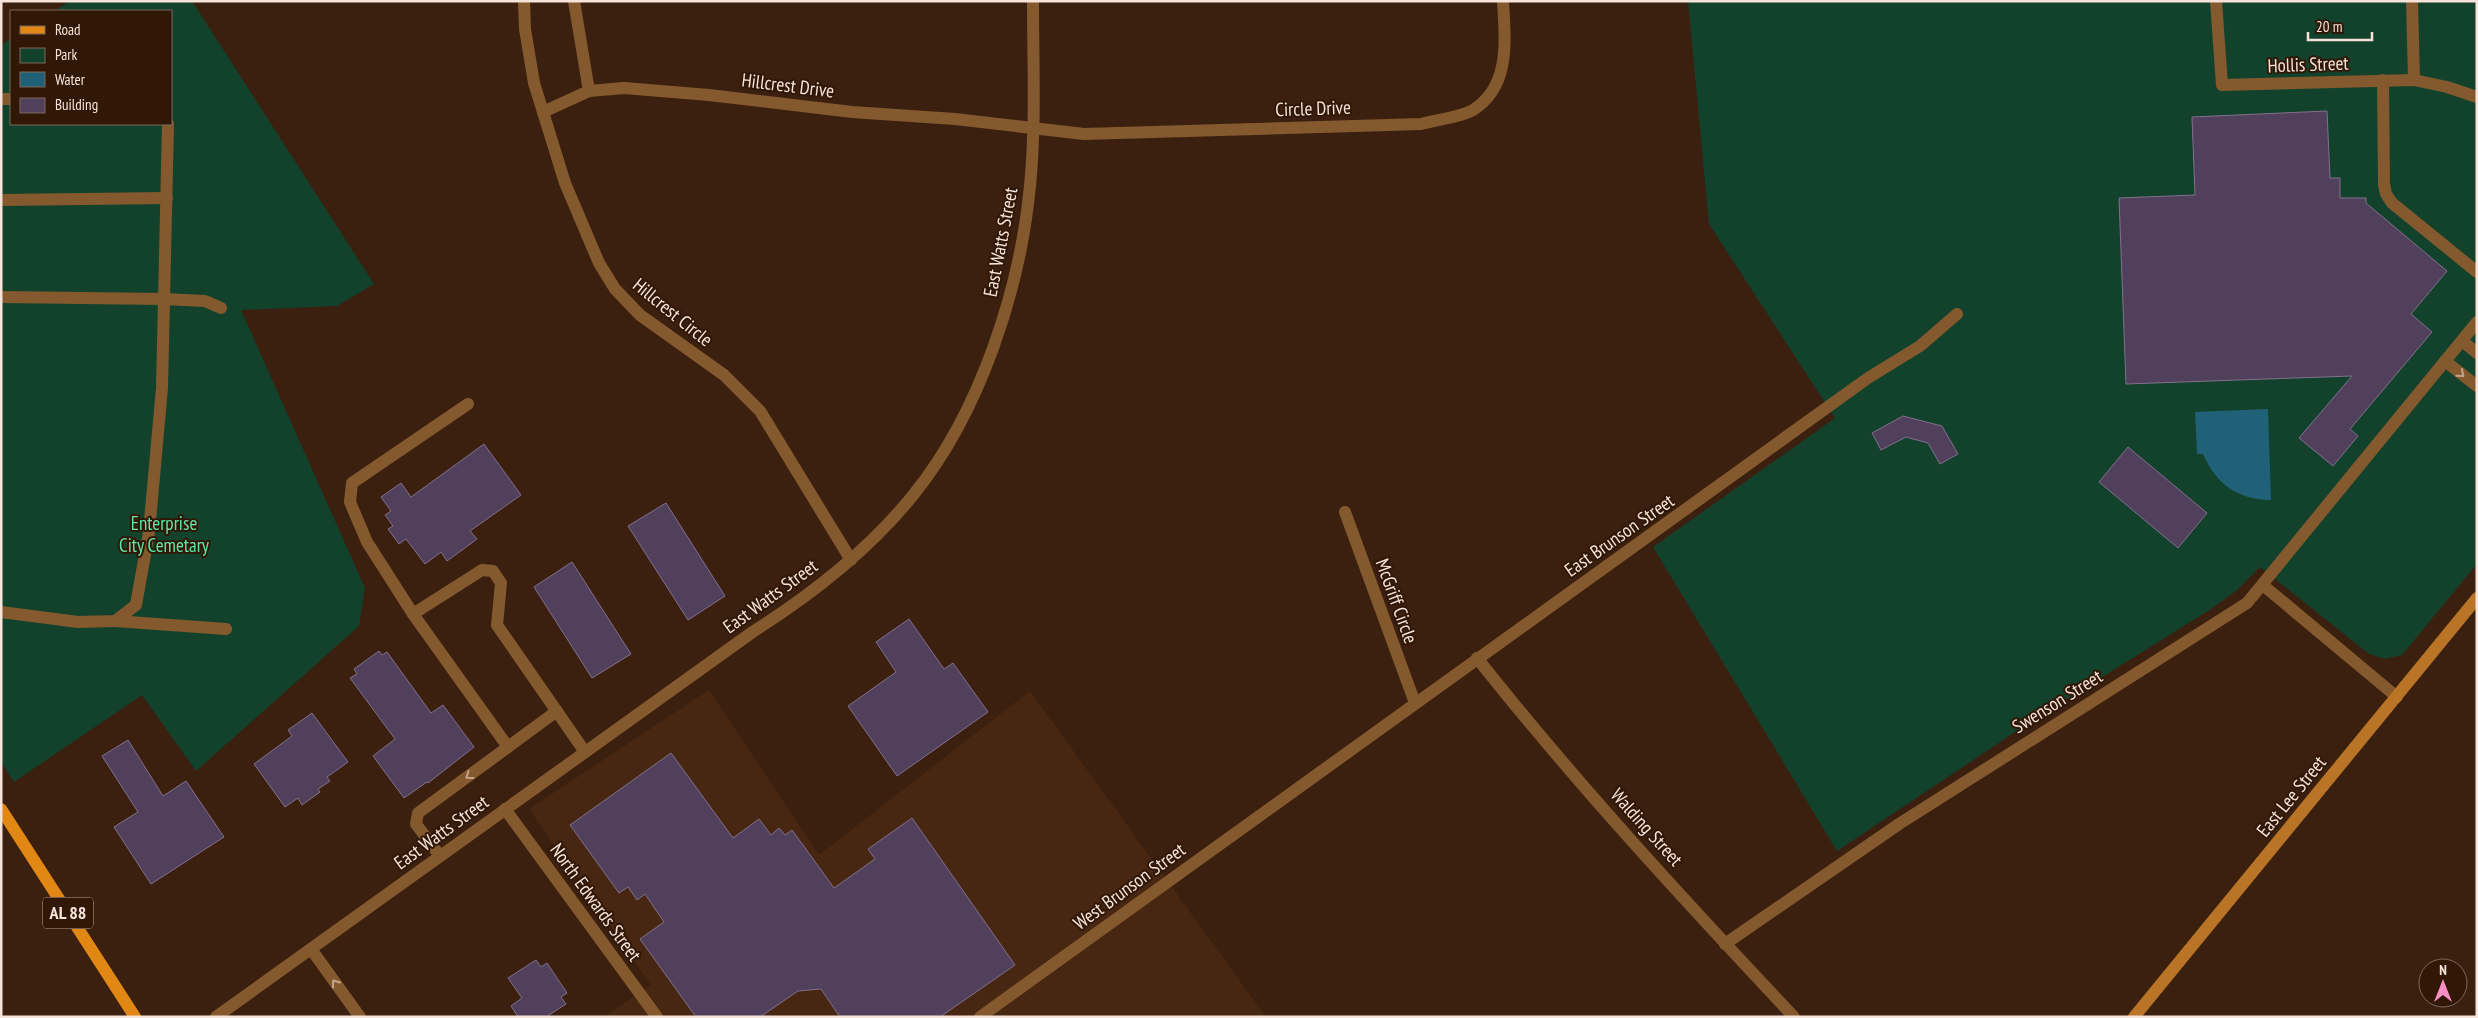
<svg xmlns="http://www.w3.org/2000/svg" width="2478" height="1018" font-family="'PT Sans Narrow',sans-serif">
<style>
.built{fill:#472712}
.green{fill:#12422c}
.water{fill:#216178}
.building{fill:#51405b;stroke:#82708d}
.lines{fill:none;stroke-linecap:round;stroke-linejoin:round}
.lane{stroke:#85592e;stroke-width:12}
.street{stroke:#85592e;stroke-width:12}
.secondary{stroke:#b97426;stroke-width:12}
.primary{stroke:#e18814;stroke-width:12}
.oneway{stroke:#c3a58d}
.labels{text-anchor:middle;stroke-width:4;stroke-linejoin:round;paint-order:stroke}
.shield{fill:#301706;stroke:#bba69a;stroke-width:1}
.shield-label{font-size:18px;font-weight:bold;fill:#f6e4da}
.street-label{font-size:19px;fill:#f6e4da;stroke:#301706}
.park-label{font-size:19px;fill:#5fe8a7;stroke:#301706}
</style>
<rect width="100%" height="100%" fill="#3b2010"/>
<path class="built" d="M709,690L819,855L1030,691L1266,1017H604L651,985L529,809Z"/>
<g class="green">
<path d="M70,1H192L374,284L337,306L241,310L365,588L359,626L196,771L142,695L14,782L1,762V45L11,39V124H171V11H54Z"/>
<path d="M1688,1H2477V564L2402,655L2385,659L2369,654L2260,567L2236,591L2211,609L2024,726L1837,851L1653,547L1835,418L1709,224Z"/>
</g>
<path class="water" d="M2268,409L2271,500C2238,500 2216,484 2203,454H2197L2195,412Z"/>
<g class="building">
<path d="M2327,111L2330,178H2340V198H2366V203L2447,271L2411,314L2432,332L2350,429L2358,436L2333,466L2299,438L2352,376L2126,384L2119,198L2195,195L2192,117Z"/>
<path d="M1903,416L1942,426L1958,454L1940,464L1928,443L1906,437L1881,450L1872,433Z"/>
<path d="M484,444L521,495L470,531L477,539L447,561L441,552L425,564L406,539L399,544L388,529L393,526L385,515L391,511L381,497L401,483L411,497Z"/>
<path d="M2128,447L2207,513L2178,548L2099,482Z"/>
<path d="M666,503L725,596L688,620L628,526Z"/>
<path d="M572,562L631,654L592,678L534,587Z"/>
<path d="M909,619L944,669L953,663L988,712L897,776L848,706L896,672L876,642Z"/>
<path d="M379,651L382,655L387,652L431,713L443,705L474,747L428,783L427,782L404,798L373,756L395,739L350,678L357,674L354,669Z"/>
<path d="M312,713L348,762L327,777L330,781L318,789L320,792L302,805L298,798L285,807L254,764L292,736L288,730Z"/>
<path d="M128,740L163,796L186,781L224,837L151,884L114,827L138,812L102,756Z"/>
<path d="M671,753L733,838L759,819L771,835L779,828L785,835L792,830L834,888L875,859L868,849L912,818L1015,965L940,1017H840L821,989L798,991L760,1017H696L640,939L664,922L645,894L637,900L628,887L619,893L570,825Z"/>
<path d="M536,960L541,967L547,963L567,993L561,997L566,1004L546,1017H518L511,1006L522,998L508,978Z"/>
</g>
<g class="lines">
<g class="lane">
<path d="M2412,1L2414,80"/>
<path d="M2383,80L2384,184L2386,194L2392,203L2477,272"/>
<path d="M1,99H11"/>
<path d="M1,200L167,198"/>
<path d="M1,297L164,299L205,301L221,308"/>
<path d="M2462,341L2477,353"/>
<path d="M2445,361L2477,386"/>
<path d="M468,404L352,483L350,502L367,542L413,614L508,747L557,711"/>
<path d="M1,612L78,622L115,621L136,605L149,532L162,388L168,124"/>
<path d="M413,614L482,570L493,571L501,583L497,625L585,752"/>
<path d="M115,621L226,629"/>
<path d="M440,856L416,824L418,813L508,747"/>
<path d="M311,949L360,1017"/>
</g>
<g class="street">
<path d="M524,1L525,29L534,83L565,183L599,263L615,289L640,315L724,375L760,411L851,560"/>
<path d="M574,1L589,91"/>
<path d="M2216,1L2222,85L2414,80L2447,87L2477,97"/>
<path d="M543,112L589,91L624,88L709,95L852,112L955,119L1084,134L1421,124C1435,120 1462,117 1473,110C1511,86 1505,40 1503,1"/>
<path d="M1345,512L1415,703"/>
<path d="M2264,586L2397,697"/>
<path d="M1477,658C1576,783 1685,901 1794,1017"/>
<path d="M505,809L657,1017"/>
<path d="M1725,944L1899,824L2247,603L2477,322"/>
<path d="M216,1017L754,631C814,593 870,549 914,494C980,412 1020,290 1030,186C1036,125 1033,63 1033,1"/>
<path d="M980,1017L1868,378L1920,346L1957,314"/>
</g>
<path class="secondary" d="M2134,1017L2477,598"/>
<path class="primary" d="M1,809L135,1017"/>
</g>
<defs><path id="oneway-chevron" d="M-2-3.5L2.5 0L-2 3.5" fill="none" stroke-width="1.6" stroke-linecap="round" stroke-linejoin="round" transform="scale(1.25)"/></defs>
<g class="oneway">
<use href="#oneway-chevron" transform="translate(2461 374) rotate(39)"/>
<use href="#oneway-chevron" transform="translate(469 776) rotate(144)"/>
<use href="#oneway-chevron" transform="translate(335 983) rotate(-126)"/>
</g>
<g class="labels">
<rect class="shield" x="43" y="897.5" width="50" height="31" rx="4"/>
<g class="shield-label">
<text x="68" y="919">AL 88</text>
</g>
<g class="street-label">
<text transform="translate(2308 64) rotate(-2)" y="7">Hollis Street</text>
<text transform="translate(788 85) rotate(7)" y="7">Hillcrest Drive</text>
<text transform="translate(1313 108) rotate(-2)" y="7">Circle Drive</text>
<text transform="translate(1000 242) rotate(-79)" y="7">East Watts Street</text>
<text transform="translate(673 312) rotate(39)" y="7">Hillcrest Circle</text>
<text transform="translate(1619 535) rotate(-35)" y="7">East Brunson Street</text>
<text transform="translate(770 596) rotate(-36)" y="7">East Watts Street</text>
<text transform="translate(1397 601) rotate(70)" y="7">McGriff Circle</text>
<text transform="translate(2057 701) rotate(-32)" y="7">Swenson Street</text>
<text transform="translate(2291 796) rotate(-51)" y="7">East Lee Street</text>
<text transform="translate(1647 827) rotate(48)" y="7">Walding Street</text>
<text transform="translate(441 832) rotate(-36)" y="7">East Watts Street</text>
<text transform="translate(1129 886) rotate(-36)" y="7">West Brunson Street</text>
<text transform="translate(596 902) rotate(54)" y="7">North Edwards Street</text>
</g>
<g class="park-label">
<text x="164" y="530">Enterprise<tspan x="164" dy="22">City Cemetary</tspan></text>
</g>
</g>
<rect width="2478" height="1018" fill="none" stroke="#f6e4da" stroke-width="5"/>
<rect x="10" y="10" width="162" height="115" fill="#301706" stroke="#7f695b"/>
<rect x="20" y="26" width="25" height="8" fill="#e18814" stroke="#7f695b"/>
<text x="55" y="35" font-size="15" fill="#f6e4da">Road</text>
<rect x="20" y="48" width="25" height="15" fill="#12422c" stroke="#7f695b"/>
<text x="55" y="60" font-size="15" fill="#f6e4da">Park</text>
<rect x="20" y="72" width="25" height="15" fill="#216178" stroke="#7f695b"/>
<text x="55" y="85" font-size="15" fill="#f6e4da">Water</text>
<rect x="20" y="98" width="25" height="15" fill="#51405b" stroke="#7f695b"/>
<text x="55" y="110" font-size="15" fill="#f6e4da">Building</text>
<g transform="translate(2443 983)"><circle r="24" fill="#301706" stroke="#7f695b"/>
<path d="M0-4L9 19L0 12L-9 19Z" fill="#fb8fc5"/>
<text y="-8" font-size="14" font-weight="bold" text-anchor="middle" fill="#f6e4da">N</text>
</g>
<path d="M2308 32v8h64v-8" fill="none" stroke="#f6e4da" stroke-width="2.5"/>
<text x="2316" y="32" font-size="15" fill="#f6e4da" stroke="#301706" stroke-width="4" paint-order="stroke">20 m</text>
</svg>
